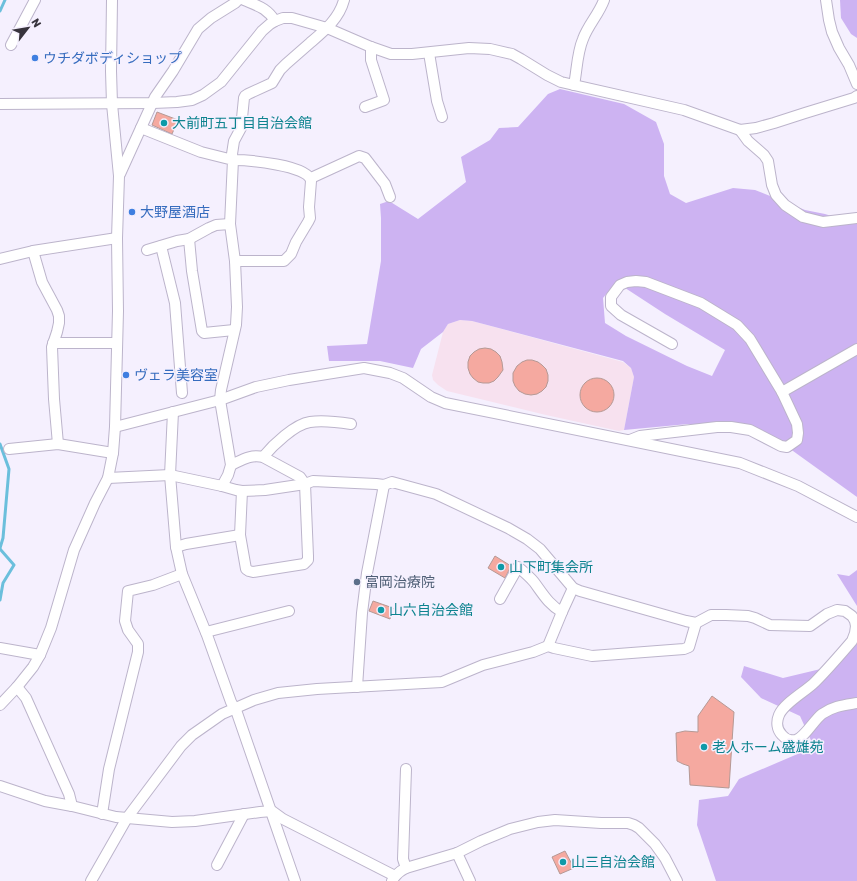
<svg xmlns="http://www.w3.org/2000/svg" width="857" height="881" font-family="Rubik,'Noto Sans JP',sans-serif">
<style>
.industrial{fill:#f7e1ef}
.forest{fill:#cdb3f2;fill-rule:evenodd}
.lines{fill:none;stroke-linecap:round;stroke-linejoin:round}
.stream{stroke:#6bbfdc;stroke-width:3}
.building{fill:#f5a9a0;stroke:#b59995}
.minor-casing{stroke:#bcb4cb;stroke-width:12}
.minor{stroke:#fff;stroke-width:10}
.shop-dot{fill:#3f7fe0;stroke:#f5f0fe;stroke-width:1.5}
.culture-dot{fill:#0f9aa8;stroke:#f5f0fe;stroke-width:1.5}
.service-dot{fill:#5c6f8a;stroke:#f5f0fe;stroke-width:1.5}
.labels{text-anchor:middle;stroke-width:3;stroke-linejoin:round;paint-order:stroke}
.shop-label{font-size:14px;fill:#366cbe;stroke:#f5f0fe;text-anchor:start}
.culture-label{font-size:14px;fill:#0d838f;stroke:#f5f0fe;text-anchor:start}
.service-label{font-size:14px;fill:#4e5e75;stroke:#f5f0fe;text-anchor:start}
</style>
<rect width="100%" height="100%" fill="#f5f0fe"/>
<path class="industrial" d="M460,320L472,321L623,362L631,368L634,377L624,430L619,431L546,415L447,391L438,385L433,380L432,375L443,332L448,324Z"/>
<g class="forest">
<path d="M840,0H857V38L851,34L841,18Z"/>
<path d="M560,89L624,104L656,122L664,144V176L670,194L686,203L733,188L755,190L805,210L825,214L857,224V497L768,433L688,424L624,430L634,377L631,368L623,361L472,321L460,320L448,324L443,332L421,349L413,368L380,361H329L327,346L367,344L381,261V218L380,204L389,201L418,219L466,182L461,157L490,140L499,128L518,127L548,94ZM616,282L665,314L725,350L712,376L687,366L626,336L605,323L603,298Z"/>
<path d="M857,570V606L837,574L849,576Z"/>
<path d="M857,642V881H716L697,825L699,800L728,796L739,779L814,747L800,716L761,698L741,677L744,666L783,678L829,667Z"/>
</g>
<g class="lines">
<g class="stream">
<path d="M0,11L5,0"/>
<path d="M0,444L9,469L3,538L0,548"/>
<path d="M0,549L14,565L3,583L0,600"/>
</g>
</g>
<g class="building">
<path d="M157,112L178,120L172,134L152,125Z"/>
<path d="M485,348L491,349L496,352L500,356L502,362L503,370L498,377L494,381L489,383H483L478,382L473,378L470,374L468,368V362L470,356L474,352L479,349Z"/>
<path d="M527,360H532L538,362L542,365L546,369L548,375V381L546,387L542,391L537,394L531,395L525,394L519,391L515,386L513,381V373L517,366L522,362Z"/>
<circle cx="597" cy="395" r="17"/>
<path d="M495,556L511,566L505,578L488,568Z"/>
<path d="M373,601L393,608L390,619L369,611Z"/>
<path d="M712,696L734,712L729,788L690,785L689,766L683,764L677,761L676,733L685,731L698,732V716Z"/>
<path d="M565,851L574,868L560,874L552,857Z"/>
</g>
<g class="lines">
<defs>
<g id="minor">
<path d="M244,0C258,6 267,8 275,21"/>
<path d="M826,0L829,20L832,32L839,48L849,65L857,84"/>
<path d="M11,45L35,0"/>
<path d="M429,53L437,101L442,117"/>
<path d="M574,85C577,70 577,53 583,39C588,25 599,14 604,0"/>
<path d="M0,104L153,103L177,102L192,100L203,95L221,82L262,31L270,24L275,21L283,18H292L327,28L371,47L391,54H412L469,48L490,49L512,54L521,59L547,75L561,82L574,85L684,110L740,130L756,128L774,123L805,113L854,98L857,96"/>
<path d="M365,107L384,100L371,60V47"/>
<path d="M141,128L201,152L233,160L230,224L235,261L237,307L236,325L221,390L220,400L231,465L228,475L222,486"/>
<path d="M740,130L748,141L764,155L768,161L772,185L776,195L785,205L803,217L823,222L857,218"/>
<path d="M120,174L155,97L173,71L198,29L211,18L235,3L238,0"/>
<path d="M311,178L359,156L365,158L385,184L390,197"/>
<path d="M189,239L192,271L202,331L204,333L234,330"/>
<path d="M161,246L175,303L182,393"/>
<path d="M147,250L177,241L189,239L209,228L216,225L230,224"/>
<path d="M33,251L42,282L57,310L59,316V323L57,332L52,347L54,399L58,444"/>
<path d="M0,259L33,251L117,238"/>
<path d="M235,261H284L291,254L296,242L308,222L310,218L309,207L311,181C309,165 247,160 233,160L232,154L234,141L241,128L244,98L245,96L248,94L272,83L280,70L286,64C294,57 302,50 310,43C324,31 339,19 344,0"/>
<path d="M53,343H117"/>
<path d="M782,392L857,349"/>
<path d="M173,412L170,475L176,547L182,574L207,635L231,702L237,713L295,881"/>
<path d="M115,427L220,400L256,387L289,380L364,368L390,373L403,378L431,397L445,403L740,463L798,486L857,517"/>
<path d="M630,440L640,436L717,427H731L750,430L781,446L787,447L797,440L798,433L797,424L782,392L750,339L737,325L701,303L646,282L636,281L627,282L620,285L611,297V306L621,315L672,344"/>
<path d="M9,449L58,444L113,453"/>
<path d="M263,457C273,445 295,424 310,422C323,420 338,422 351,424"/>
<path d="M231,465C242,460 251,454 263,457L300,477L305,484L308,556V560L304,564L253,572L249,571L246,569L240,535L242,491"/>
<path d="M108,478L170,475L222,486L236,490L242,491L265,490L305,484L313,481L376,484L384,485L392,482L436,494L508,528L527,539L540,549L573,588L580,591L686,621L696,623L711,615H726L748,616L755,618L770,625L810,626L827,614L837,610L845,611L852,616L855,621L856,626L855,633L852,641C840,655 828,669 815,682C805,692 784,703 779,715C776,722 777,730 782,735C785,739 791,741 796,740C805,737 814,720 822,714C833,706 845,705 857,703"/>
<path d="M176,547L186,544L240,535"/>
<path d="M500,599L518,567C524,572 529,576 534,582C543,594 549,605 562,612"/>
<path d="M206,632L289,611"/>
<path d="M548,646L562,612L573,588"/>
<path d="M0,648L40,655"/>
<path d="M17,687L26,698L69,794L72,806L116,817L172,822L195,821L260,812L272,811L283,819L395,876"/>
<path d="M357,687L362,613L367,573L384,485"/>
<path d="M0,705L17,687L33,667L40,655L51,628L74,550L95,503L108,478L113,453L115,427L118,311L117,238L119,176L112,104L111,71L112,0"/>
<path d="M0,786L45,801L72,806"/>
<path d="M102,814L109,769L138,652V644L128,630L125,621L128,591L153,585L182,574"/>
<path d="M457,853L470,881"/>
<path d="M217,865L244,814"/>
<path d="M406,868L403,859L406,769"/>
<path d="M91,881L127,818L181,746L192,735L222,714L254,700L278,693L317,689L442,682L483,665L533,652L548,646L554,648L592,656L684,649L689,647L696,623"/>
<path d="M392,881C395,875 400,871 406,868L457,853L481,841L510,829L538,822L555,820L601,823H628L634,825L639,828L655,844L665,858L677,881"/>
</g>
</defs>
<use href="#minor" class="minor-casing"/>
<use href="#minor" class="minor"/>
</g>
<g class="shop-dot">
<circle cx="35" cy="58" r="4"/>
<circle cx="132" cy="212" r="4"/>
<circle cx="126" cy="375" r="4"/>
</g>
<g class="culture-dot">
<circle cx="164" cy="123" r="4"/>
<circle cx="501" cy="567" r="4"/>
<circle cx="381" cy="610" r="4"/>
<circle cx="704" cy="747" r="4"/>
<circle cx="563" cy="862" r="4"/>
</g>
<circle class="service-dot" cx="357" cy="582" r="4"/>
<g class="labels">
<g class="shop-label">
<text x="43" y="63">ウチダボディショップ</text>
<text x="140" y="217">大野屋酒店</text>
<text x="134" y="380">ヴェラ美容室</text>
</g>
<g class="culture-label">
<text x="172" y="128">大前町五丁目自治会館</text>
<text x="509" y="572">山下町集会所</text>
<text x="389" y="615">山六自治会館</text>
<text x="712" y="752">老人ホーム盛雄苑</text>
<text x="571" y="867">山三自治会館</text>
</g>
<g class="service-label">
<text x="365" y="587">富岡治療院</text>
</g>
</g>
<g transform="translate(28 28) rotate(59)" stroke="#f5f0fe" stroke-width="3" paint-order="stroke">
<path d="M0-3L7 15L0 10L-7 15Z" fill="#37333c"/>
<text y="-6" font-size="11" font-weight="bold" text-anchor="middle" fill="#37333c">N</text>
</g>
</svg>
